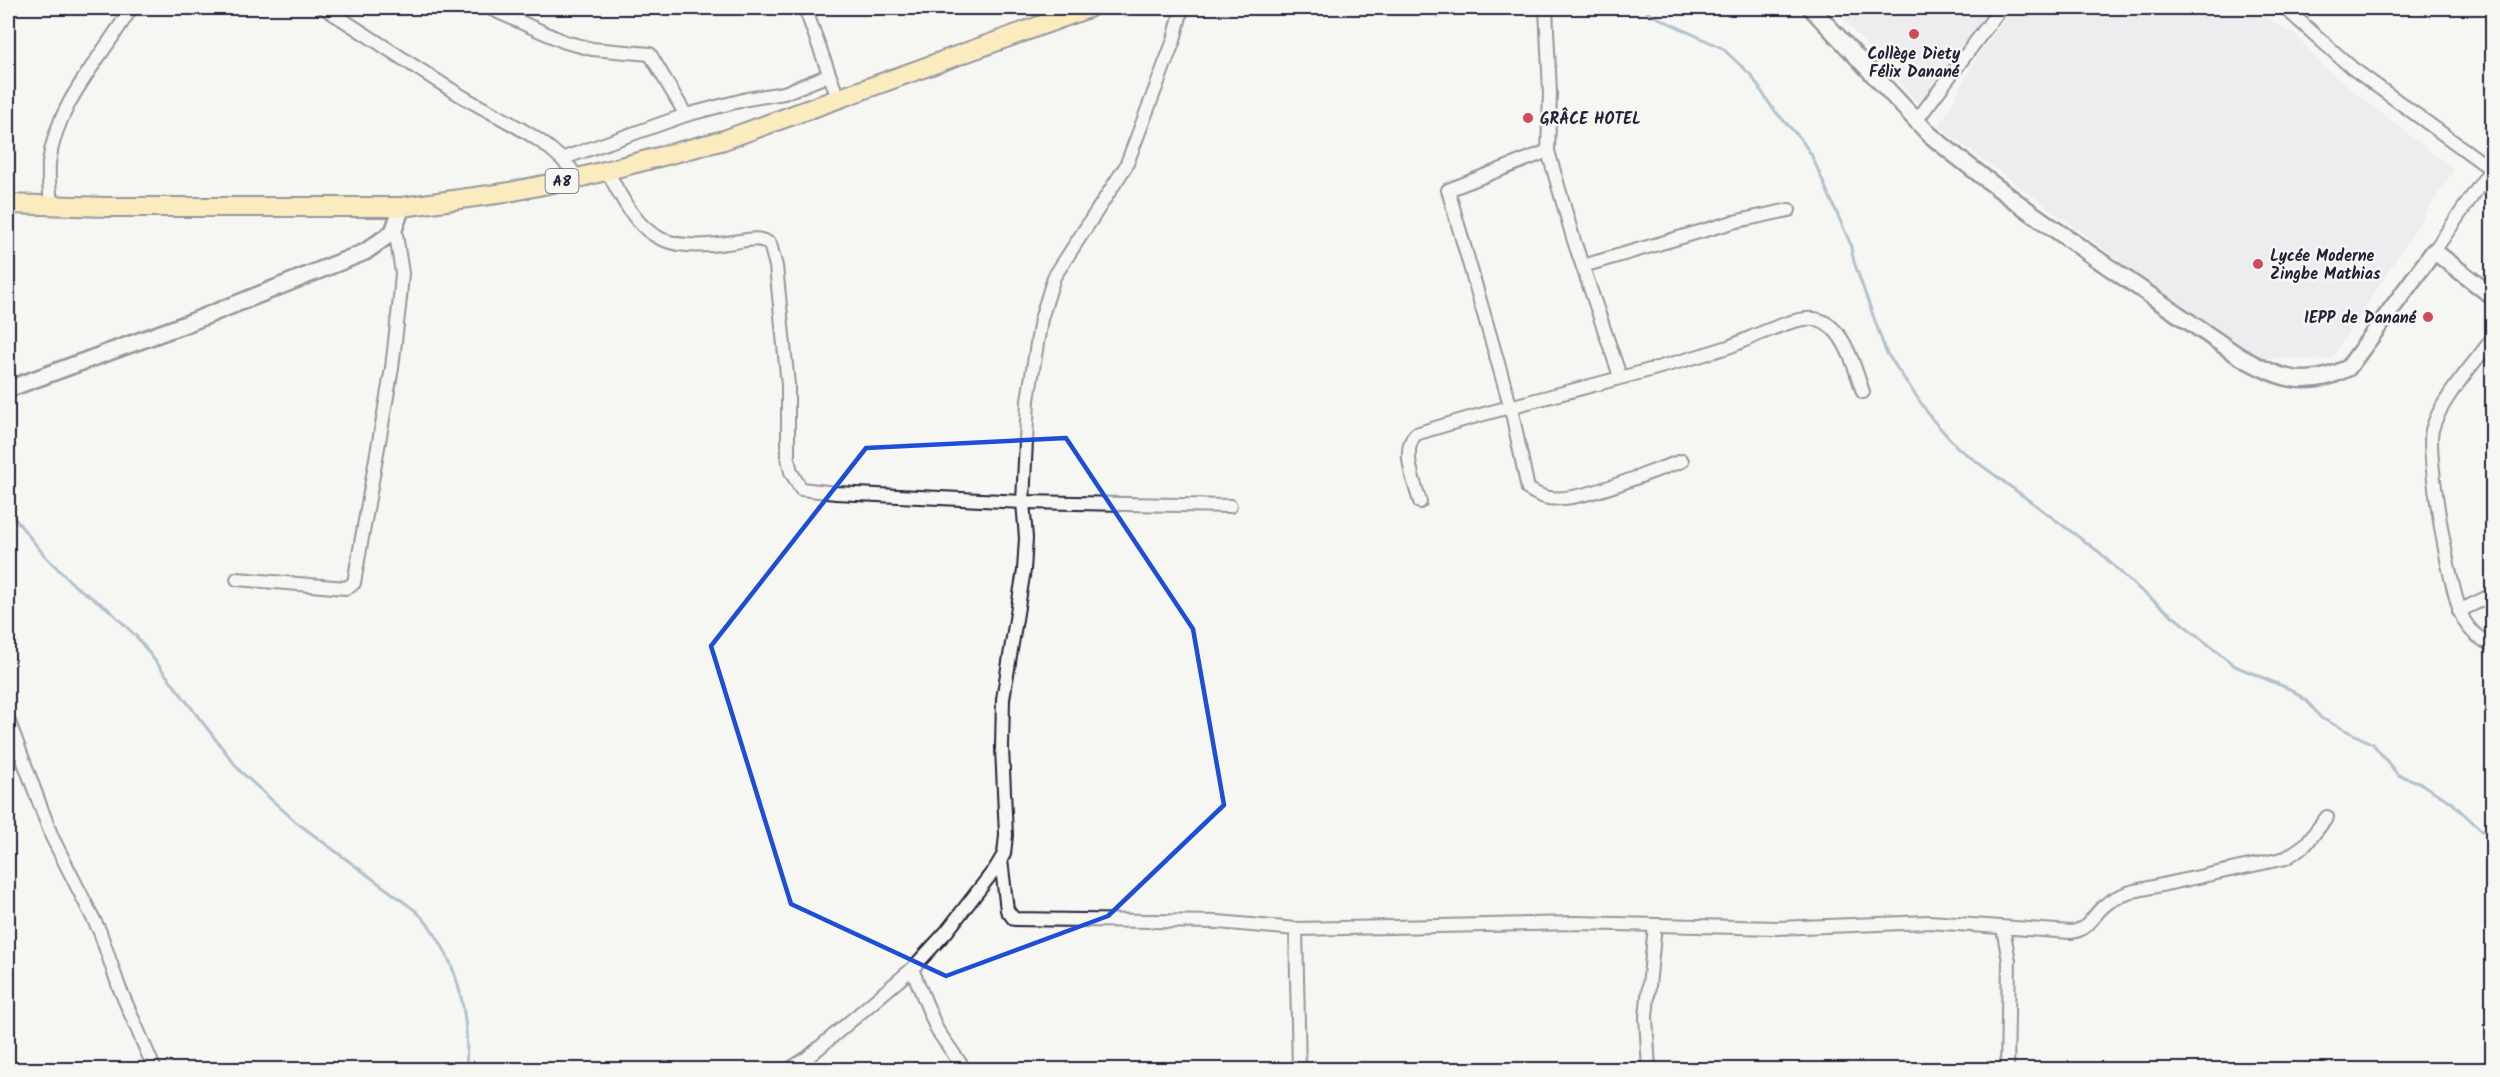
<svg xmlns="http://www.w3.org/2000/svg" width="2500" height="1077" font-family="Kalam,sans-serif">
	<rect width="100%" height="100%" fill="#f6f6f2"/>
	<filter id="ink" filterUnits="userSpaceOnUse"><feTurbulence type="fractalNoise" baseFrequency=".0167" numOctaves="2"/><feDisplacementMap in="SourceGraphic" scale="12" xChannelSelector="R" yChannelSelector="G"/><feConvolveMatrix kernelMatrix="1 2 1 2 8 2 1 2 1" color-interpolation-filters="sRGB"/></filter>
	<g filter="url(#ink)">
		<!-- built -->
		<g fill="#e6e0eb">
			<path d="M1833,8H1991L1939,82L1918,103Z"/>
			<path d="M2014,8H2250L2297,36L2321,65L2454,170L2331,360L2250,357L1939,127L1978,55Z"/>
		</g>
		<!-- water -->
		<path fill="#86c5e6" stroke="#5e84a2" stroke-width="1.5" d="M1435,8H1474L1475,11L1437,17Z"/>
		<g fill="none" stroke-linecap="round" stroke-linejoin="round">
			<!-- stream -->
			<g stroke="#5e84a2" stroke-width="3">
				<path d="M1643,8L1650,14L1722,48L1751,75L1773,109L1800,138L1811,154L1850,243L1854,262L1886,352L1932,419L1958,448L2099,552L2133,584L2235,666L2292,690L2308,702L2321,718L2373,744L2398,775L2418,782L2451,802L2492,840"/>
				<path d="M8,510L45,556L75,586L107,608L136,636L240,771L296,822L416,911C457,952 470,1013 466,1070"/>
			</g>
			<defs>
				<g id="minor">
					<path d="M324,8C368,35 411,65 455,92C498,119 549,136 578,178"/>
					<path d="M489,8L565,42L592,49L650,54L686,115"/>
					<path d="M805,8L838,98"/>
					<path d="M1546,8L1550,93L1548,151L1448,190L1511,408L1528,489C1535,493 1541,497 1549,498C1581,503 1650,471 1682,461"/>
					<path d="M2285,8L2352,68L2491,169L2434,251"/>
					<path d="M1917,120L2001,8"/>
					<path d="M1548,151L1574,241L1620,376"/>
					<path d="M564,158L686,115L747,99L784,93L829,75"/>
					<path d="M607,170C640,236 658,254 734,242C747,240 759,236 770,244L776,266L788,385V458L791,472L801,489L836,493L1023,502L1230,506"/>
					<path d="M51,205C50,192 48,177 49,163C56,103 102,58 131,8"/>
					<path d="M1583,266L1733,222L1789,210"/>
					<path d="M2492,339C2474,364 2440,400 2432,430C2426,454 2451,601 2465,622C2471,632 2482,641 2492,645"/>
					<path d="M1420,502C1415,483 1400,450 1416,434C1519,401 1626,380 1728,347C1750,339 1798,313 1819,320C1845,328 1855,369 1863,392"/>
					<path d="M237,579L346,588L354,583L392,368L400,298L402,273L395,228"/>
					<path d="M2459,611L2492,595"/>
					<path d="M8,719L52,837L100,932L119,987L155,1070"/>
					<path d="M1001,860L1007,910L1014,919L1218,922L1296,929L1577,923L1777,928L1929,922L2071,932C2089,930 2092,916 2104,906C2112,898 2123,895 2134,891L2286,858L2306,844L2327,817"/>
					<path d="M2003,928L2009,961L2007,1070"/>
					<path d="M1296,929L1299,1070"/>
					<path d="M912,969L937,1030L965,1070"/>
					<path d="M788,1070L807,1058L912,969L947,931L995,869L1004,854L1006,835L1002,748L1003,699L1024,570L1026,538L1023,502L1028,400L1041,319L1054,277L1126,166L1174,40L1182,8"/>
					<path d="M1649,1070L1646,1017L1655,925"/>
				</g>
				<g id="tertiary">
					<path d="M1811,8L1929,134C2027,215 2135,284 2239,356C2279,378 2305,390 2348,368L2434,251L2492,296"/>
					<path d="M8,389L191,322L365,252L393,232L402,207"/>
				</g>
				<path id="primary" d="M8,204L108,207H402L504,193L578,178L724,140L1089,8"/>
			</defs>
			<!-- minor casing -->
			<use href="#minor" stroke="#22223b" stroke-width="16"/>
			<!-- tertiary casing -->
			<use href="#tertiary" stroke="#22223b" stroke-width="20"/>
			<!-- primary casing -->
			<use href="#primary" stroke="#22223b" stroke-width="22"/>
			<!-- minor -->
			<use href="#minor" stroke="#f6f6f2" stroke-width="12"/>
			<!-- tertiary -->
			<use href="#tertiary" stroke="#f6f6f2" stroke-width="15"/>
			<!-- primary -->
			<use href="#primary" stroke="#fedf80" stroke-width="18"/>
		</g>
	</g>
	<!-- marked area -->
	<path d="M0 0H2500V1077H0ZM1066,438L1193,629L1224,805L1108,916L946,976L791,904L711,646L866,448Z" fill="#f6f6f2" fill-opacity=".55" fill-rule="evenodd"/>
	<path fill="none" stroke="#1d4ed8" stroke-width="4.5" stroke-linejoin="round" d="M1066,438L1193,629L1224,805L1108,916L946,976L791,904L711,646L866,448Z"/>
	<!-- markers -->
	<g fill="#d1495b" stroke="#f6f6f2" stroke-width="2">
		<circle cx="1914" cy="34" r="6"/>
		<circle cx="1528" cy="118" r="6"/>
		<circle cx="2258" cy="264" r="6"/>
		<circle cx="2428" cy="317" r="6"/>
	</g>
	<g text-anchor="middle" stroke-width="5" stroke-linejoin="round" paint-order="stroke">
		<!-- shield labels -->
		<rect fill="#f6f6f2" stroke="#626272" stroke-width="1.5" x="545.5" y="169" width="33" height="24" rx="4.5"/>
		<g font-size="15" font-weight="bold" fill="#22223b">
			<text x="562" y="186">A8</text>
		</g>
		<!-- poi labels -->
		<g font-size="16" font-weight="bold" fill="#22223b" stroke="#f6f6f2" text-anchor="start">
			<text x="1914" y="59" text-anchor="middle">Collège Diety<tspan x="1914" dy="18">Félix Danané</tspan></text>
			<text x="1540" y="124">GRÂCE HOTEL</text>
			<text x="2270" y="261">Lycée Moderne<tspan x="2270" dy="18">Zingbe Mathias</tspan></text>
			<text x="2416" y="323" text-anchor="end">IEPP de Danané</text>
		</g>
	</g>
	<!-- margin -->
	<rect width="2500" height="1077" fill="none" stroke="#f6f6f2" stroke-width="30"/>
	<rect x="15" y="15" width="2470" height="1047" fill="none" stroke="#22223b" stroke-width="2" filter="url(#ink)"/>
</svg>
